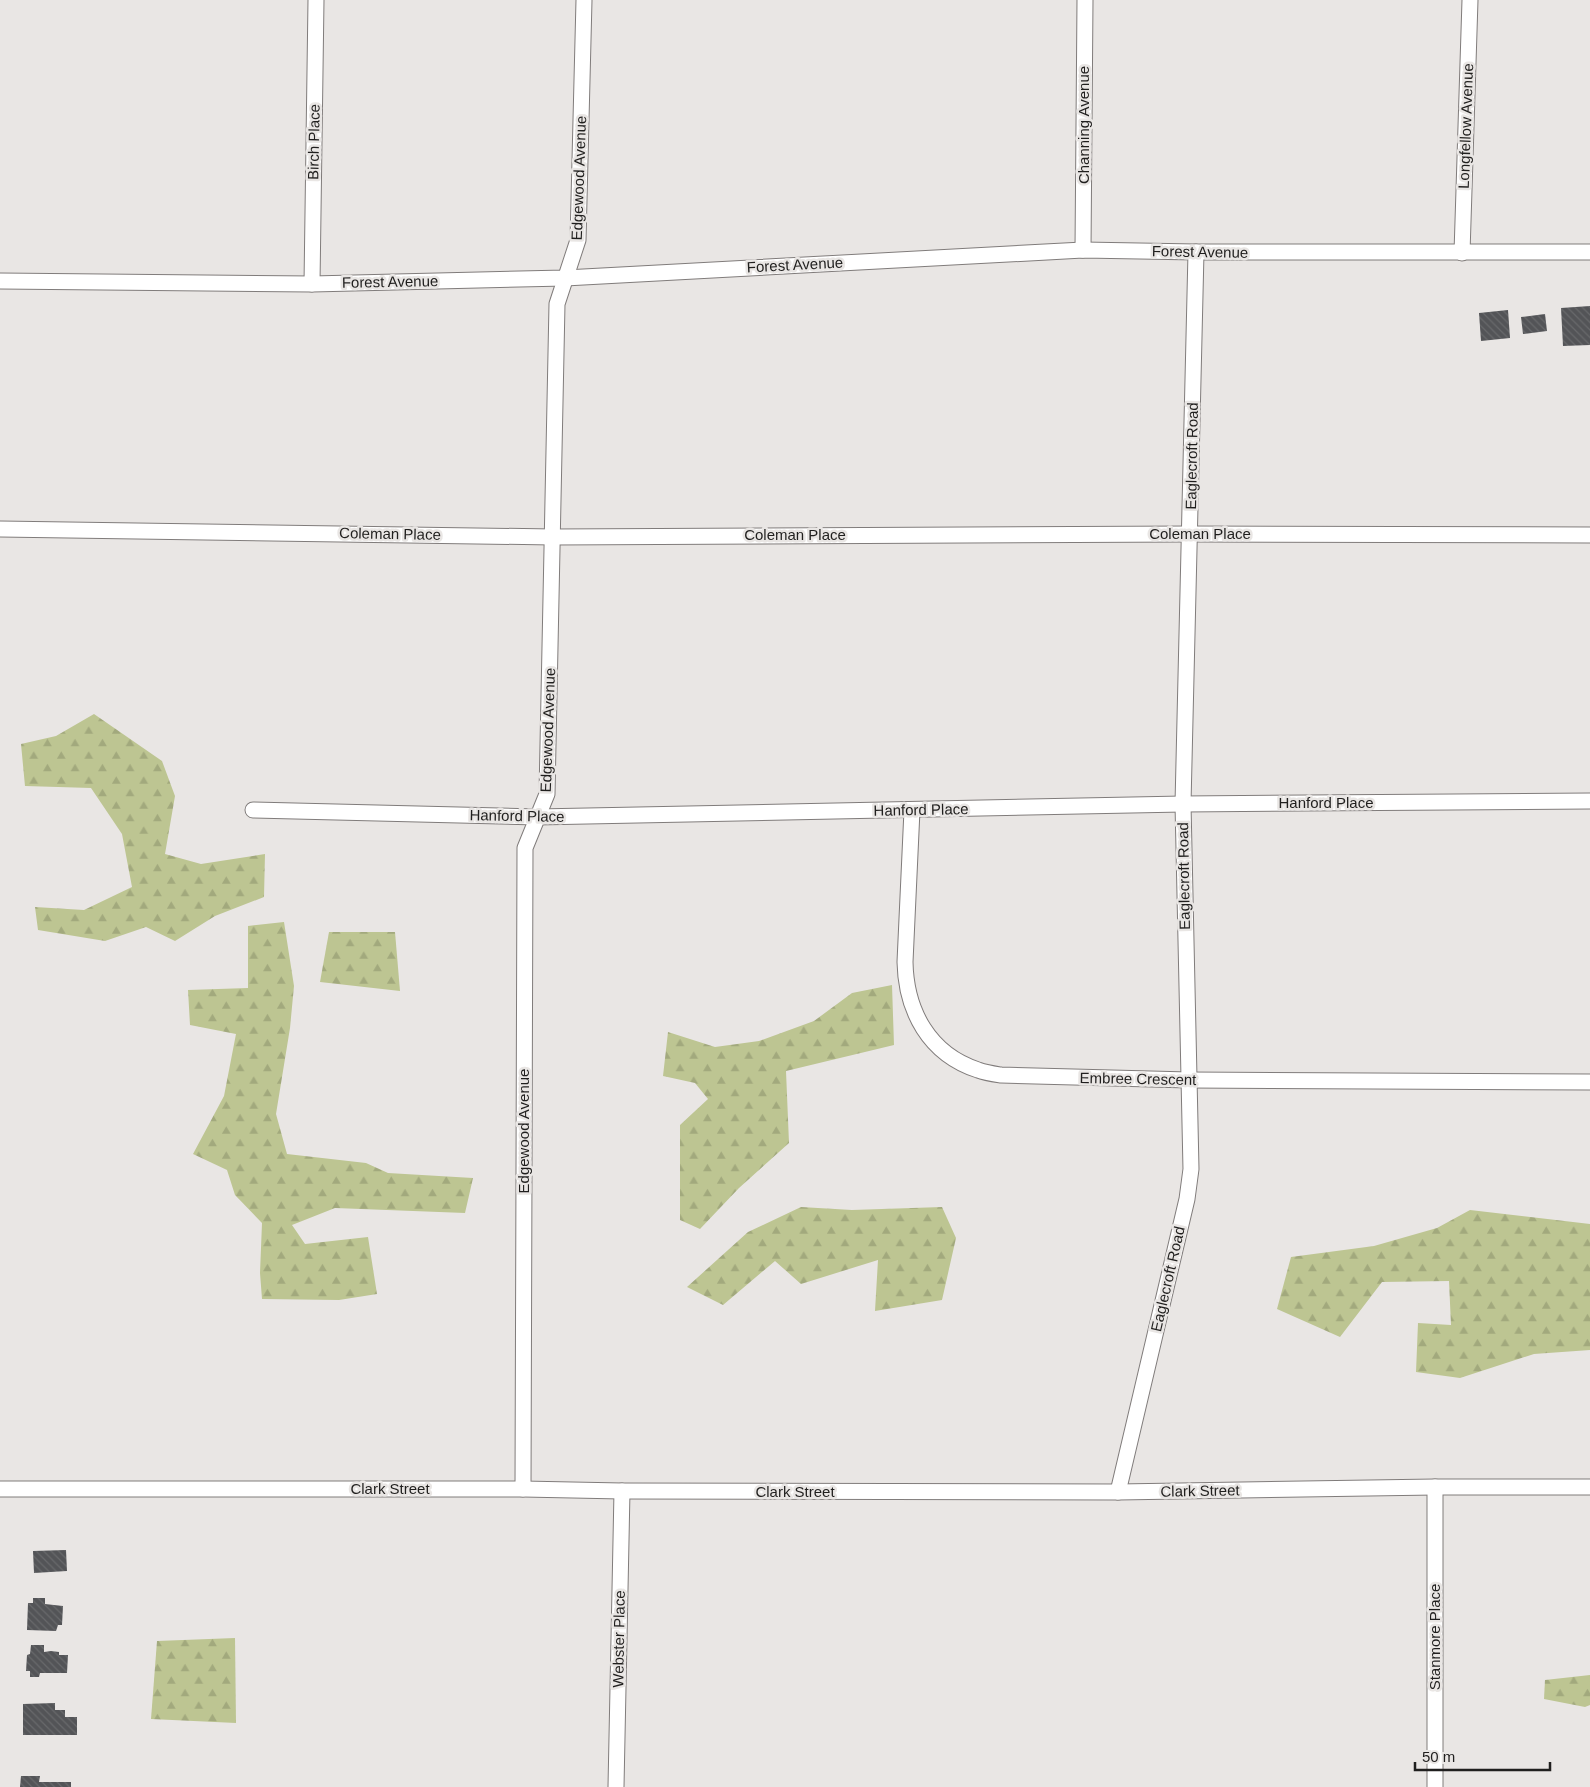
<svg xmlns="http://www.w3.org/2000/svg" width="1590" height="1787" font-family="Arial,sans-serif">
	<defs>
		<pattern id="forest-firs" width="22" height="20" patternUnits="userSpaceOnUse" patternTransform="scale(1.25)"><rect width="22" height="20" fill="#bdc592"/><path d="M5 1l3.5 6h-7zM16 11l3.5 6h-7z" fill="#a2a97d"/></pattern>
		<pattern id="building-back-hatch" width="6" height="6" patternUnits="userSpaceOnUse" patternTransform="scale(1.25)"><rect width="6" height="6" fill="#535457"/><path d="M-1 5l2 2M0 0l6 6M5-1l2 2" fill="none" stroke="#68696b"/></pattern>
	</defs>
	<rect width="100%" height="100%" fill="#e9e6e4"/>
	<!-- forest -->
	<g fill="url(#forest-firs)">
		<path d="M94,714L162,761L175,796L165,854L201,864L265,854L264,897L215,916L175,941L146,927L105,941L38,930L35,907L84,910L132,887L122,834L91,788L25,786L21,744L56,736Z"/>
		<path d="M284,922L294,986L290,1028L276,1114L287,1154L366,1163L388,1173L473,1178L465,1213L335,1208L292,1225L305,1244L368,1237L377,1294L339,1300L262,1299L260,1273L262,1223L235,1195L227,1170L193,1154L224,1096L236,1034L190,1025L188,990L248,988V926Z"/>
		<path d="M329,932H395L400,991L320,982Z"/>
		<path d="M892,985L894,1045L786,1071L789,1143L739,1188L700,1229L680,1220V1125L708,1099L695,1083L663,1076L668,1032L715,1047L759,1041L814,1021L852,993Z"/>
		<path d="M801,1207L852,1210L942,1207L956,1238L942,1300L875,1311L878,1260L801,1284L775,1261L723,1305L687,1287L748,1232Z"/>
		<path d="M1470,1210L1590,1224V1350L1534,1354L1460,1378L1416,1372L1418,1323L1451,1325L1449,1281L1382,1282L1340,1337L1277,1309L1291,1257L1374,1246L1437,1228Z"/>
		<path d="M235,1638L236,1723L151,1719L157,1641Z"/>
		<path d="M1590,1675V1705L1585,1707L1544,1699L1545,1680Z"/>
	</g>
	<!-- building -->
	<g fill="url(#building-back-hatch)">
		<path d="M1590,306V345L1563,346L1561,308Z"/>
		<path d="M1508,310L1510,338L1481,341L1479,313Z"/>
		<path d="M1545,314L1547,331L1523,334L1521,317Z"/>
		<path d="M66,1550L67,1571L34,1573L33,1551Z"/>
		<path d="M33,1598H45V1604L63,1606L62,1625H58L56,1631L27,1630L28,1603H33Z"/>
		<path d="M31,1645H44V1652L51,1651L59,1652V1655H68L67,1673H40L39,1677H30V1671H26L27,1655L30,1654Z"/>
		<path d="M55,1703V1710H65V1717H77V1735H23V1704Z"/>
		<path d="M21,1776H40L39,1782H71V1787H20Z"/>
	</g>
	<g fill="none" stroke-linecap="round" stroke-linejoin="round">
		<defs>
			<g id="minor">
				<path d="M1083,250L1085,0"/>
				<path d="M1462,253L1470,0"/>
				<path d="M0,281L312,284L565,278L1083,250L1196,252H1590"/>
				<path d="M312,284L316,0"/>
				<path d="M0,529L553,537L1190,534L1590,535"/>
				<path d="M253,810L537,817L1183,804L1590,801"/>
				<path d="M912,810L905,962C906,1011 929,1054 978,1070C986,1073 994,1074 1001,1075L1189,1080L1590,1082"/>
				<path d="M0,1489H523L622,1491L1118,1492L1435,1487H1590"/>
				<path d="M523,1489L525,848L547,794L557,304L578,240L584,0"/>
				<path d="M1118,1492L1187,1199L1191,1169L1183,804L1196,252"/>
				<path d="M616,1787L622,1491"/>
				<path d="M1435,1787V1487"/>
			</g>
		</defs>
		<!-- minor casing -->
		<use href="#minor" stroke="#807c7b" stroke-width="17"/>
		<!-- minor -->
		<use href="#minor" stroke="#fff" stroke-width="15"/>
	</g>
	<g text-anchor="middle" stroke-width="5" stroke-linejoin="round" paint-order="stroke">
		<!-- street labels -->
		<g font-size="15" fill="#201f1e" stroke="#e9e6e4">
			<text transform="translate(1084 125) rotate(-90)" y="5">Channing Avenue</text>
			<text transform="translate(1466 126) rotate(-88)" y="5">Longfellow Avenue</text>
			<text transform="translate(314 142) rotate(-89)" y="5">Birch Place</text>
			<text transform="translate(579 178) rotate(-88)" y="5">Edgewood Avenue</text>
			<text transform="translate(1200 252) rotate(1)" y="5">Forest Avenue</text>
			<text transform="translate(795 265) rotate(-3)" y="5">Forest Avenue</text>
			<text transform="translate(390 282) rotate(-1)" y="5">Forest Avenue</text>
			<text transform="translate(1192 456) rotate(-89)" y="5">Eaglecroft Road</text>
			<text transform="translate(390 534) rotate(1)" y="5">Coleman Place</text>
			<text x="1200" y="539">Coleman Place</text>
			<text x="795" y="540">Coleman Place</text>
			<text transform="translate(548 730) rotate(-88)" y="5">Edgewood Avenue</text>
			<text x="1326" y="808">Hanford Place</text>
			<text transform="translate(921 810) rotate(-1)" y="5">Hanford Place</text>
			<text transform="translate(517 816) rotate(1)" y="5">Hanford Place</text>
			<text transform="translate(1184 876) rotate(-91)" y="5">Eaglecroft Road</text>
			<text transform="translate(1138 1079) rotate(1)" y="5">Embree Crescent</text>
			<text transform="translate(524 1131) rotate(-90)" y="5">Edgewood Avenue</text>
			<text transform="translate(1168 1279) rotate(-77)" y="5">Eaglecroft Road</text>
			<text x="390" y="1494">Clark Street</text>
			<text transform="translate(1200 1491) rotate(-1)" y="5">Clark Street</text>
			<text x="795" y="1497">Clark Street</text>
			<text transform="translate(1435 1637) rotate(-90)" y="5">Stanmore Place</text>
			<text transform="translate(619 1639) rotate(-89)" y="5">Webster Place</text>
		</g>
	</g>
	<!-- scale -->
	<path d="M1415 1762v8h135v-8" fill="none" stroke="#201f1e" stroke-width="2.5"/>
	<text x="1422" y="1762" font-size="15" fill="#201f1e" stroke="#e9e6e4" stroke-width="4" paint-order="stroke">50 m</text>
</svg>
